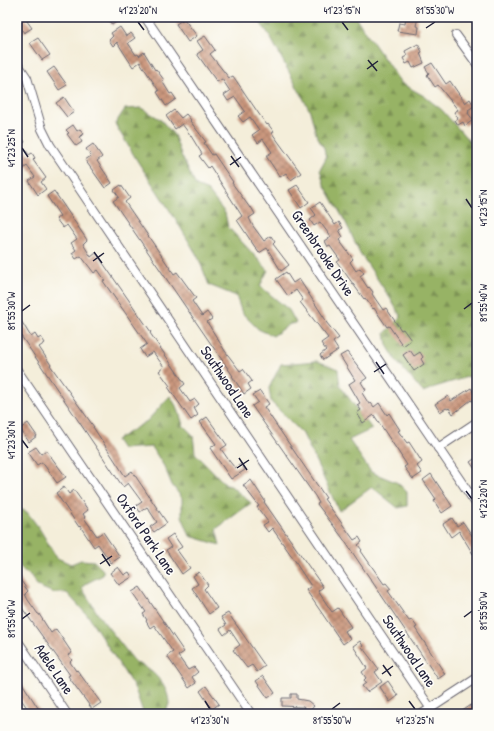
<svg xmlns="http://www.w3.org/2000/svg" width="494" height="731" font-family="'Patrick Hand',sans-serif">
	<defs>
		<pattern id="forest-firs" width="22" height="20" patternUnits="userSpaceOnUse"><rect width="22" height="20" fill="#97b365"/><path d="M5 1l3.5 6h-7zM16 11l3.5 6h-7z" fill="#7b9154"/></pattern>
		<pattern id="building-cross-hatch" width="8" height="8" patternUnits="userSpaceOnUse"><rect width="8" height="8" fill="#cb977e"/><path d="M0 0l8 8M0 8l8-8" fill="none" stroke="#a47b68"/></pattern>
	</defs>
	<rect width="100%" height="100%" fill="#fdfcf7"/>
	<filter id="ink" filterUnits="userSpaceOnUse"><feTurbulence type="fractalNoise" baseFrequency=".025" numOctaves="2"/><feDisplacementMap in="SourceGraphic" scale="8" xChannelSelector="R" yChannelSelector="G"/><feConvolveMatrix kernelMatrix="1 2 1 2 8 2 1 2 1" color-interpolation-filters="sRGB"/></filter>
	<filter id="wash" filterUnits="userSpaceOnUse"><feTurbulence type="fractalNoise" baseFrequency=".012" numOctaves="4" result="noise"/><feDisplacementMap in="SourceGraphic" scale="16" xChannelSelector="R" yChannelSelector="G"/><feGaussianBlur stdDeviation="0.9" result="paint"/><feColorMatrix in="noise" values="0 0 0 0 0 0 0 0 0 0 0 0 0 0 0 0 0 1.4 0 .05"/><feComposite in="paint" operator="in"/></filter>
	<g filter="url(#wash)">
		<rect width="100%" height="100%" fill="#f4eeda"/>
		<!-- forest -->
		<g fill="url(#forest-firs)" stroke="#5c6a50">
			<path d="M256,17H356V18L401,83L424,96L442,110L477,150V328L467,335L477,349V374L435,387L423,392L397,362L387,345L385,333L401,317L390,298L360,253L346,223L324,184L320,169L326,158L324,148L316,134L310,111L268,33Z"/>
			<path d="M141,108L160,119L174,135L182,157L196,186L208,191L225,213L228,227L268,270L260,286L289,310L296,323L290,324L273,336L258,329L242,313L236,296L209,285L198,257L176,220L138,162L115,124L125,109Z"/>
			<path d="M317,361L338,369L340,386L372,429L349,440L371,472L398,483L407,492V506L398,508L372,487L339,511L303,434L271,402L269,388L281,364Z"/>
			<path d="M170,396L178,409L183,425L193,435L195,453L226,485L231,486L251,503L216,529L220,545L190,536L182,516V498L172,485L165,468L152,447L122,449L116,440L147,421Z"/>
			<path d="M20,509L27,512L39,528L57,558L71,564L81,560L94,561L103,570V575L85,584L82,588L99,616L136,663C152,668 169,686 169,704C168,707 166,710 165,713L149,714L143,712L135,689L89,617L67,593H54L37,586L31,576L21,569L17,557V514Z"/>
		</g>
		<g id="blocks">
			<!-- building -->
			<g fill="url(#building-cross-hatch)">
				<path d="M17,17H24L32,28L24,33L17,22Z"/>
				<path d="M107,17H123L112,25Z"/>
				<path d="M406,17H418L416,26L419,27L418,34L397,31L399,23L405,24Z"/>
				<path d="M184,19L197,36L188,42L176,24Z"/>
				<path d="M120,27L126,36L131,33L135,38L128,43L136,55L138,54L139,56L144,52L155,70L156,69L164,80L162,81L170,94L172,93L176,99L166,106L157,92L159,91L140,62L133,67L117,42L113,46L109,40L113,36L111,33Z"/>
				<path d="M205,36L215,50L210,54L229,78L233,76L261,117L267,125L268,124L274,132L272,133L301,173L291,180L286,173L280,177L266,156L272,152L263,139L258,143L252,135L259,130L250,117L243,122L238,116L245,111L235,97L228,101L224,95L230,91L222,79L217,82L197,54L203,50L197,41Z"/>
				<path d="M38,38L50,55L42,60L30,43Z"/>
				<path d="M418,44L422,52L420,53L424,63L413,68L410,62L406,64L403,58L407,56L405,51Z"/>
				<path d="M432,63L446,84L450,81L465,103L470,99L474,106L468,110L469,112L468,113L473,120L465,126L463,122L458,125L455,120L458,118L454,112L458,110L438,85L435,87L427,75L429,73L425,67Z"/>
				<path d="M54,67L67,85L59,90L47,72Z"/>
				<path d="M64,97L74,112L67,117L56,103Z"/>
				<path d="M174,110L181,118L186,114L191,120L190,121L206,142L204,143L212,155L214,154L233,182L232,183L250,208L251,207L255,214L249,218L253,226L264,241L271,236L275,242L273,244L289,265L281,271L267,248L259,253L237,220L242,216L210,166L208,168L199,156L202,154L191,136L182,124L175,129L166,116Z"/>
				<path d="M73,125L77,131L80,129L84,134L79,137L82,142L76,146L67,134L69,133L66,130Z"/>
				<path d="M17,130L25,142L17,148Z"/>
				<path d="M93,144L102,157L97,161L112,183L105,188L85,160L91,156L86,149Z"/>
				<path d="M25,149L29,155L32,153L35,158L33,160L46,178L41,182L46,189L38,195L29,181L35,177L27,166L23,169L17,161V155Z"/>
				<path d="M121,185L130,198L125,202L174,274L177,272L196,298L192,301L202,316L207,312L212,319L207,322L225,351L240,371L243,369L252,381L248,384L251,389L244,394L232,376H233L113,201L119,197L114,190Z"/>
				<path d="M297,185L309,202L301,208L289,190Z"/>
				<path d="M54,191L87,240L83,244L91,257L96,253L151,332L150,333L185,384L180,388L190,402L195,399L199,404L194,408L198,415L191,420L168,387L170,386L159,371L164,367L153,352L145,357L140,349L147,344L103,281L105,280L98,270L94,273L81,256L76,259L72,253L76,250L71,243L77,239L67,225L63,228L56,219L60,216L47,196Z"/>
				<path d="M320,202L335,225L339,222L343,228L339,230L343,237L339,240L353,259L350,262L356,271L360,268L364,273L360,276L368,288L369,287L373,292L372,294L383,310L386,308L401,330L403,329L411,340L403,346L389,326L387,327L374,308L373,309L365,298L364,299L337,262L340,260L330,246L328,247L325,241L331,237L320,222L314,226L310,220L316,215L311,208Z"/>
				<path d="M286,272L293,283L299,279L327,322H326L339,338L333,342L338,350L323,360L320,355L326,350L321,343L328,338L300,302L303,300L296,290L288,296L276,279Z"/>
				<path d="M17,314L31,337L35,334L38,339L41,337L45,343L39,347L51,365H50L94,427H93L125,476L132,471L167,523L154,532L150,527L157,522L147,507L140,512L136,506L142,502L128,483L123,487L17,330Z"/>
				<path d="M410,350L414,356L420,352L423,357L421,359L424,364L414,371L403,355Z"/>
				<path d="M347,352L367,378L361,382L366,390L362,393L369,404L371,403L374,407L379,403L387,415L389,413L400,430L398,431L407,443L409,442L422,462L417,466L422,473L413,479L404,467L407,465L374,415L363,423L357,413L361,410L357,405L360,403L349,384L355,380L340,356Z"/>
				<path d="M471,388L477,398L472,401L471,400L453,414L449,408L448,409L446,408L440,412L435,404L448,396L451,401Z"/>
				<path d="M260,391L269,404L264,407L326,498L324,499L354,540L359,537L362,542L358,545L362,550L361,551L384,584L386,583L391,589L388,591L409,621L412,620L417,627L415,628L445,674L438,679L342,537L317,504L319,503L315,496L252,406L258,402L253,395Z"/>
				<path d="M207,417L227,445L221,449L230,462L235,468L241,464L245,470L231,479L210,448L216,444L200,422Z"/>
				<path d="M28,423L37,436L29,442L20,429Z"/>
				<path d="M36,447L41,454L46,450L66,477L57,483L42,462L37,465L28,452Z"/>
				<path d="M477,457V472L470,462Z"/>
				<path d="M431,474L452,506L442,513L434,501L436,499L423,480Z"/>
				<path d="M251,480L265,501L264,502L323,587L318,591L332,612L338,608L351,627L345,631L350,639L343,644L306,590L311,586L297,565H298L272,528L268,532L263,525L268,522L257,507L259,506L243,485Z"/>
				<path d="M64,487L69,494L74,490L88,510L83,514L85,517L84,518L97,536L103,532L120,557L111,563L98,544L94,547L80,526L79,527L56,493Z"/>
				<path d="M452,518L457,526L463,522L477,543V551L473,554L459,531L451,537L443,524Z"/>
				<path d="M173,534L182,547L177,550L190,568L182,574L166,550L171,547L166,539Z"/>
				<path d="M118,567L124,575L129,572L132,577L119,585L110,573Z"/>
				<path d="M199,572L208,585L204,589L217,608L209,614L192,588L198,584L193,576Z"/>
				<path d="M17,575L28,591L25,594L28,600L38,614H39L51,633L56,629L72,653L68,655L72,660L70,662L76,671L77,670L101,703L92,709L68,676L70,675L17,601Z"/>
				<path d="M140,587L184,652L178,656L188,670L194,667L198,672L192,677L196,683L189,688L167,656L173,652L154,625L150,628L146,621L147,620L143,614L146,612L132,592Z"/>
				<path d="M228,613L265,666L257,672L252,665L247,668L233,650L240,645L230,630L224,635L220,629L226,625L221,617Z"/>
				<path d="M360,641L363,646L362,647L379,669L375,672L382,682L367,692L362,686L366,683L364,680L366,678L362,672L367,668L353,646Z"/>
				<path d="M263,676L275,693L268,698L256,681Z"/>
				<path d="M17,677L22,683L42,714H31L17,693Z"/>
				<path d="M388,681L398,696L390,702L380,687Z"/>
				<path d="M206,686L219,704L212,709L200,691Z"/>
				<path d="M291,694H297V699L308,701L314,706L309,712L303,707L282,706V698H291Z"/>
				<path d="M477,701V711L473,714H458Z"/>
			</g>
		</g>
	</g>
	<g filter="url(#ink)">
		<use href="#blocks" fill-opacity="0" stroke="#6c6973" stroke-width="1"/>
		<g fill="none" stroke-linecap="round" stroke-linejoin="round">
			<defs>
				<g id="street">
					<path d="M145,17L477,505"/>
					<path d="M456,35L477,64"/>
					<path d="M17,63L27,78L42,129L50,145L431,709"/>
					<path d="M17,370L251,714"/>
					<path d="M438,448L477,422"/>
					<path d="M17,640L67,714"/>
					<path d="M422,714L477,678"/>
				</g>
			</defs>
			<!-- street casing -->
			<use href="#street" stroke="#6c6973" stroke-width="10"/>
			<!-- street -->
			<use href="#street" stroke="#fff" stroke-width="8"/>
		</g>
	</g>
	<!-- ticks -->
	<path fill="none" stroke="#22223b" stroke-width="1.5" d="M138,22L144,30M342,22L348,30M426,28L435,22M368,60L377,71M367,69L378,61M22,148L28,157M231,156L239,167M230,165L241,157M466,199L472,208M94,252L102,263M93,261L104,253M464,309L472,303M22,311L30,305M376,362L384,374M374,372L386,364M22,440L28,448M239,458L247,470M237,468L249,460M466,491L472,499M102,554L110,566M100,564L112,556M464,617L472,611M22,619L30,613M383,665L391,676M382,674L393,666M205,701L210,709M409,701L415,709M332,709L340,703"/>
	<g text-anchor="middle" stroke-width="3.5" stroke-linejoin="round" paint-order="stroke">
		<!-- street labels -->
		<g font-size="15" fill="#22223b" stroke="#fdfcf7">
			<text transform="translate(323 253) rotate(56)" y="5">Greenbrooke Drive</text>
			<text transform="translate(227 382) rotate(56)" y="5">Southwood Lane</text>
			<text transform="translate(146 534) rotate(56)" y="5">Oxford Park Lane</text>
			<text transform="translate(409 651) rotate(56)" y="5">Southwood Lane</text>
			<text transform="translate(54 669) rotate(56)" y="5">Adele Lane</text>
		</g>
	</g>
	<!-- margin -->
	<rect width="494" height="731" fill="none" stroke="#fdfcf7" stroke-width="44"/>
	<rect x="22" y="22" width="450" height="687" fill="none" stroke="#22223b" stroke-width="1.5"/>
	<g font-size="10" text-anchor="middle" fill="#22223b">
		<text x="138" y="14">41°23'20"N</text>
		<text x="342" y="14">41°23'15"N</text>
		<text x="435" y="14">81°55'30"W</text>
		<text transform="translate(11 148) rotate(-90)" y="4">41°23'25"N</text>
		<text transform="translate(483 208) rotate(-90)" y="4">41°23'15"N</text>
		<text transform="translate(483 303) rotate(-90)" y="4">81°55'40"W</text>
		<text transform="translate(11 311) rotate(-90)" y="4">81°55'30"W</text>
		<text transform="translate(11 440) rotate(-90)" y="4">41°23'30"N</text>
		<text transform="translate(483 499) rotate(-90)" y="4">41°23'20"N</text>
		<text transform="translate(483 611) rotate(-90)" y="4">81°55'50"W</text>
		<text transform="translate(11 619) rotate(-90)" y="4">81°55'40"W</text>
		<text x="210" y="724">41°23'30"N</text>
		<text x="332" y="724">81°55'50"W</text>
		<text x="415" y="724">41°23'25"N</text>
	</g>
</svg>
